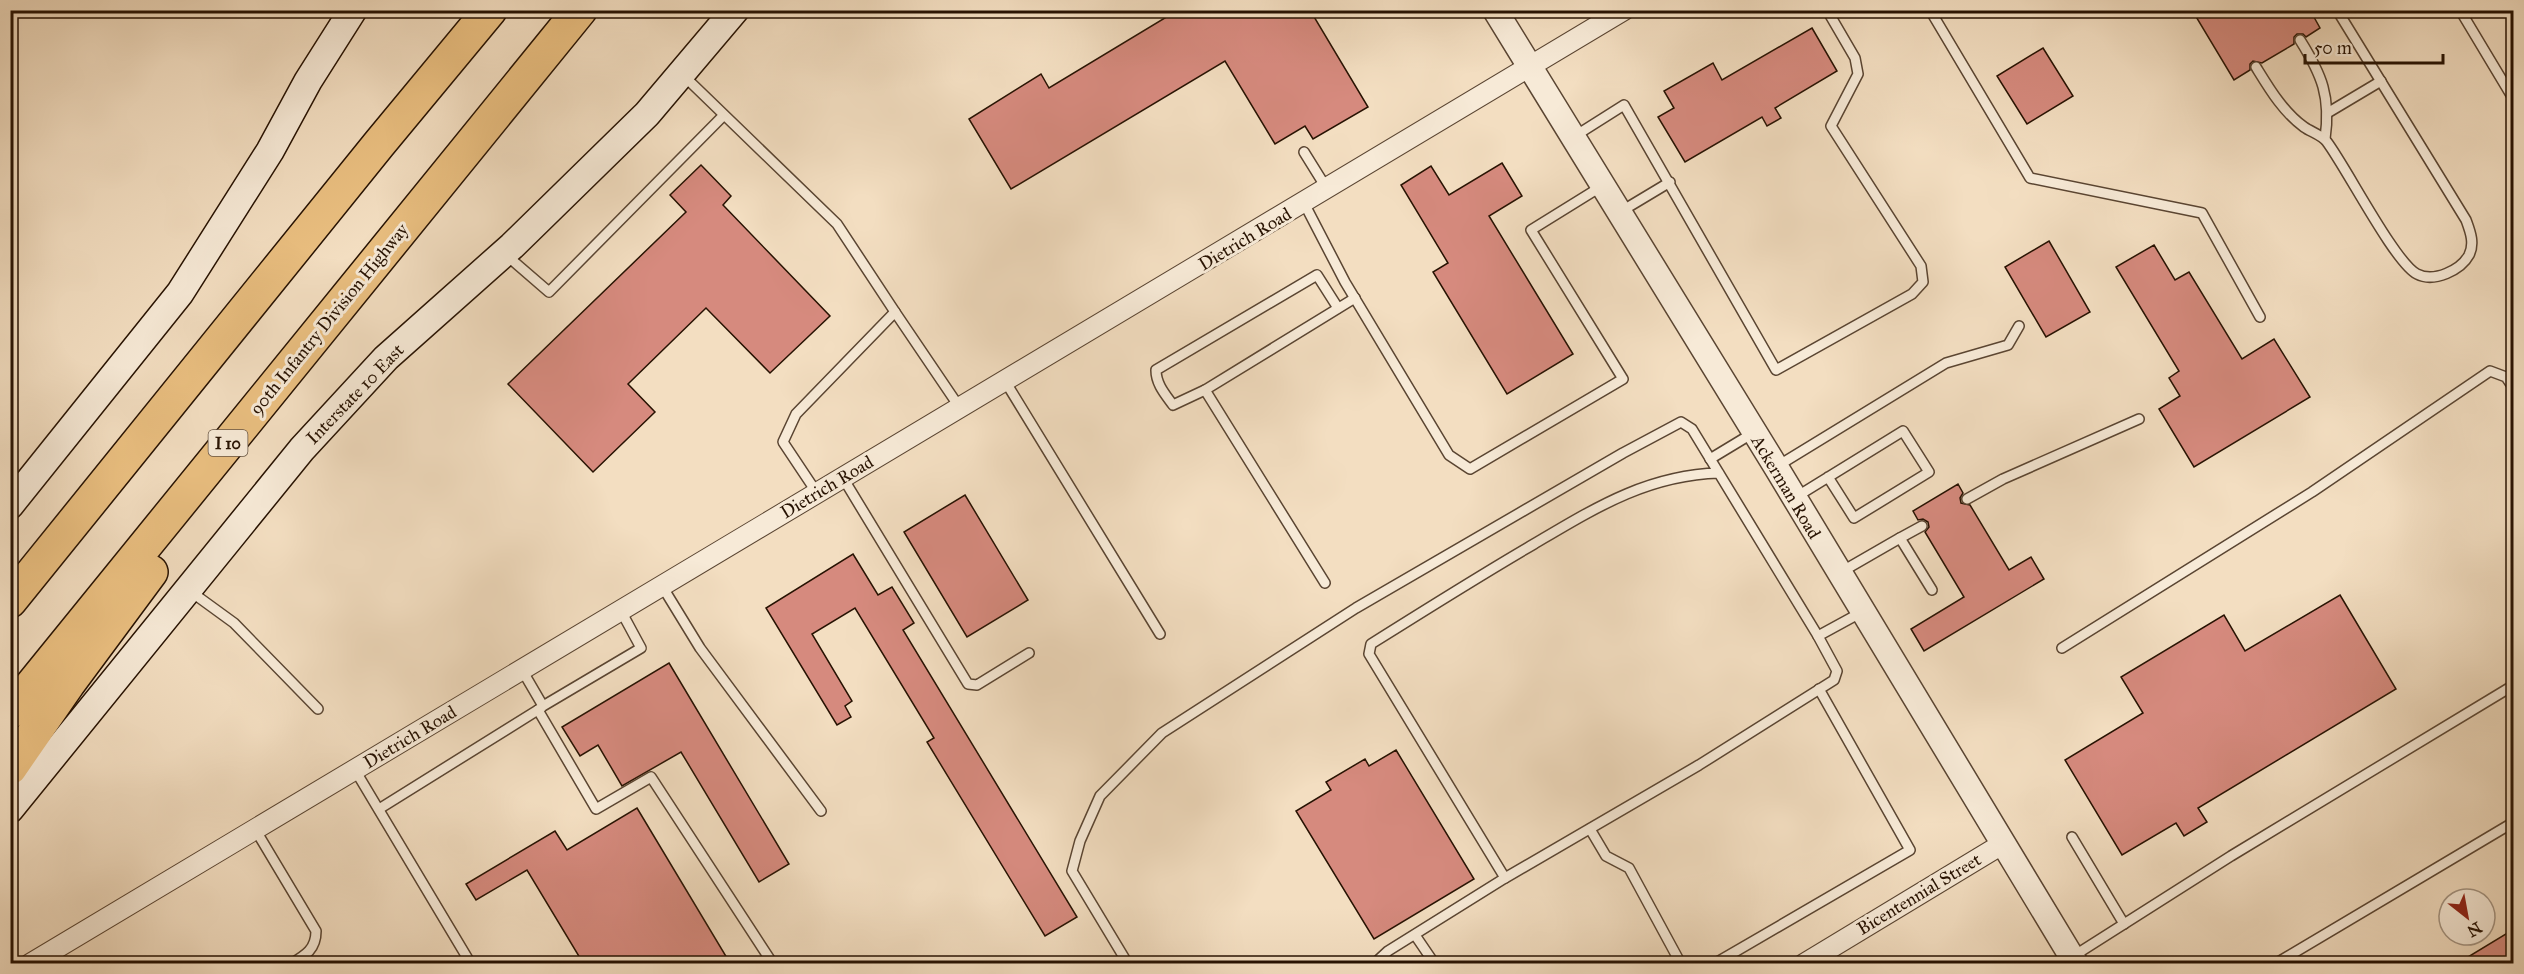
<svg xmlns="http://www.w3.org/2000/svg" width="2524" height="974" font-family="'IM FELL Great Primer',serif">
	<rect width="100%" height="100%" fill="#f3dec1"/>
	<filter id="stains"><feTurbulence type="fractalNoise" baseFrequency=".00333" numOctaves="4"/><feColorMatrix values="0 0 0 0 .2 0 0 0 0 .09 0 0 0 0 .02 0 0 0 .5 -.17"/></filter>
	<radialGradient id="worn" r=".72"><stop offset=".6" stop-color="#630" stop-opacity="0"/><stop offset="1" stop-color="#630" stop-opacity=".3"/></radialGradient>
	<!-- building -->
	<g fill="#d68a7e" stroke="#271202" stroke-width="1.5">
		<path d="M1178,10H1310L1368,107L1313,139L1305,126L1275,144L1225,61L1011,189L969,119L1041,74L1049,88Z"/>
		<path d="M2192,10H2310L2320,28L2306,37L2303,34H2297L2294,37V44L2262,63L2253,61L2250,64V70L2234,80Z"/>
		<path d="M1812,28L1837,71L1775,108L1781,118L1767,126L1762,117L1685,162L1658,117L1674,108L1664,91L1713,63L1722,80Z"/>
		<path d="M2043,48L2073,96L2027,124L1997,76Z"/>
		<path d="M1502,163L1522,196L1489,216L1573,354L1507,394L1433,272L1448,263L1401,185L1431,166L1449,195Z"/>
		<path d="M701,165L731,196L723,205L830,316L770,373L706,308L628,384L655,412L593,472L508,384L686,212L670,195Z"/>
		<path d="M2049,241L2090,312L2046,337L2005,267Z"/>
		<path d="M2154,245L2175,280L2189,272L2242,359L2274,339L2310,397L2194,467L2159,409L2180,396L2169,378L2179,371L2116,267Z"/>
		<path d="M1958,484L1963,493L1960,498L1961,503L1970,505L2009,570L2031,557L2044,579L1924,651L1911,629L1964,597L1925,532L1929,527L1928,522L1923,519L1918,520L1913,511Z"/>
		<path d="M965,495L1028,600L967,637L904,532Z"/>
		<path d="M853,554L878,595L892,587L914,623L903,630L1077,917L1045,936L927,742L934,738L855,608L812,634L852,701L845,706L851,717L837,725L766,608Z"/>
		<path d="M2340,595L2396,689L2198,808L2207,822L2184,836L2176,823L2122,855L2065,760L2143,713L2121,677L2224,615L2245,651Z"/>
		<path d="M669,663L789,864L759,882L681,752L622,786L598,745L580,756L562,727Z"/>
		<path d="M1396,750L1474,879L1374,939L1296,811L1331,790L1326,782L1365,759L1369,766Z"/>
		<path d="M637,808L730,963H583L527,870L476,900L466,884L555,831L567,850Z"/>
		<path d="M2514,929V963H2458Z"/>
	</g>
	<g fill="none" stroke-linecap="round" stroke-linejoin="round">
		<defs>
			<g id="service">
				<path d="M1930,10L2030,178L2202,213L2260,317"/>
				<path d="M2460,10L2514,100"/>
				<path d="M2300,40C2322,75 2331,97 2325,139"/>
				<path d="M2256,67C2269,88 2283,112 2304,127C2311,132 2322,135 2327,142C2346,167 2395,263 2417,274C2434,283 2461,270 2469,255C2475,243 2470,231 2466,220L2337,10"/>
				<path d="M683,75L837,224L895,312"/>
				<path d="M2329,112L2381,81"/>
				<path d="M1575,136L1624,105L1776,370L1912,294L1923,282L1921,266L1831,126L1858,74L1855,58L1827,10"/>
				<path d="M1304,152L1327,189"/>
				<path d="M1304,203L1345,282L1449,455L1470,469L1623,379L1531,230L1602,186"/>
				<path d="M1620,212L1670,182"/>
				<path d="M505,254L549,292L723,116"/>
				<path d="M1005,381L1160,634"/>
				<path d="M1205,390L1173,405C1165,394 1156,384 1156,370L1317,275L1338,308"/>
				<path d="M1710,459L1753,433"/>
				<path d="M1776,467L1946,363L2008,345L2019,326"/>
				<path d="M843,478L968,684L977,685L1029,653"/>
				<path d="M817,493L783,442L796,414L895,312L960,408"/>
				<path d="M1796,497L1903,431L1929,472L1854,518L1828,477"/>
				<path d="M1967,499L2003,479L2139,419"/>
				<path d="M1900,538L1922,526"/>
				<path d="M1841,572L1900,538L1932,590"/>
				<path d="M1325,583L1205,390L1355,298"/>
				<path d="M662,586L700,648L821,811"/>
				<path d="M190,591L234,623L318,709"/>
				<path d="M1818,636L1862,612"/>
				<path d="M2062,648L2312,492L2490,371L2506,377L2514,389"/>
				<path d="M522,670L543,706L641,648L621,611"/>
				<path d="M538,710L596,809L651,777L773,964"/>
				<path d="M355,770L471,964"/>
				<path d="M379,809L541,708"/>
				<path d="M255,829L316,931C316,949 306,955 291,964"/>
				<path d="M1590,829L1606,856L1629,868L1681,964"/>
				<path d="M2072,837L2124,924"/>
				<path d="M1415,935L1432,960"/>
				<path d="M2072,957L2231,856L2514,685"/>
				<path d="M1128,964L1072,871L1080,841L1100,796L1162,733L1356,608L1623,453L1681,422L1692,429L1818,636L1837,671L1834,680L1699,765L1505,878L1369,654L1371,644C1425,610 1479,576 1534,544C1595,508 1647,475 1719,473"/>
				<path d="M1374,964L1388,951L1505,878"/>
				<path d="M1714,964L1910,850L1819,689"/>
				<path d="M2275,964L2514,822"/>
			</g>
			<g id="minor">
				<path d="M30,964L1624,10"/>
				<path d="M1804,964L2004,843"/>
			</g>
			<path id="tertiary" d="M1495,10L1776,467L2076,964"/>
			<g id="secondary">
				<path d="M10,505L180,293L270,151L308,81L353,10"/>
				<path d="M10,809L302,449L386,358L512,246L647,114L735,10"/>
			</g>
			<g id="motorway">
				<path d="M10,601L379,144L490,10"/>
				<path d="M10,712L580,10"/>
				<path d="M10,768L68,684L151,572"/>
			</g>
		</defs>
		<!-- service casing -->
		<use href="#service" stroke="#5a4532" stroke-width="12"/>
		<!-- minor casing -->
		<use href="#minor" stroke="#5a4532" stroke-width="22"/>
		<!-- tertiary casing -->
		<use href="#tertiary" stroke="#5a4532" stroke-width="27"/>
		<!-- secondary casing -->
		<use href="#secondary" stroke="#271202" stroke-width="30"/>
		<!-- motorway casing -->
		<use href="#motorway" stroke="#271202" stroke-width="36"/>
		<!-- service -->
		<use href="#service" stroke="#f7ead7" stroke-width="9"/>
		<!-- minor -->
		<use href="#minor" stroke="#f7ead7" stroke-width="20"/>
		<!-- tertiary -->
		<use href="#tertiary" stroke="#f7ead7" stroke-width="24"/>
		<!-- secondary -->
		<use href="#secondary" stroke="#f7ead7" stroke-width="27"/>
		<!-- motorway -->
		<use href="#motorway" stroke="#eabf80" stroke-width="33"/>
	</g>
	<g text-anchor="middle" stroke-width="6" stroke-linejoin="round" paint-order="stroke">
		<!-- shield labels -->
		<rect fill="#f7ead7" stroke="#655342" stroke-width="1.5" x="208.5" y="430" width="39" height="26" rx="4.5"/>
		<g font-size="16" font-weight="bold" fill="#271202">
			<text x="228" y="449">I 10</text>
		</g>
		<!-- street labels -->
		<g font-size="18" fill="#271202" stroke="#f7ead7">
			<text transform="translate(1245 239) rotate(-31)" y="6">Dietrich Road</text>
			<text transform="translate(329 319) rotate(-51)" y="6">90th Infantry Division Highway</text>
			<text transform="translate(355 394) rotate(-46)" y="6">Interstate 10 East</text>
			<text transform="translate(827 487) rotate(-31)" y="6">Dietrich Road</text>
			<text transform="translate(1786 487) rotate(59)" y="6">Ackerman Road</text>
			<text transform="translate(410 737) rotate(-31)" y="6">Dietrich Road</text>
			<text transform="translate(1919 894) rotate(-31)" y="6">Bicentennial Street</text>
		</g>
	</g>
	<!-- margin -->
	<rect width="2524" height="974" fill="none" stroke="#f3dec1" stroke-width="36"/>
	<rect x="12" y="12" width="2500" height="950" fill="none" stroke="#271202" stroke-width="3"/>
	<rect x="18" y="18" width="2488" height="938" fill="none" stroke="#271202" stroke-width="1.5"/>
	<!-- north arrow -->
	<g transform="translate(2467 917) rotate(149)"><circle r="28" fill="#f7ead7" stroke="#a49482" stroke-width="1.5"/>
	<path d="M0-4.5L10 22L0 15L-10 22Z" fill="#8f2418"/>
	<text y="-9" font-size="16" font-weight="bold" text-anchor="middle" fill="#271202">N</text>
	</g>
	<!-- scale -->
	<path d="M2305 54v9h138v-9" fill="none" stroke="#271202" stroke-width="3"/>
	<text x="2314" y="54" font-size="18" fill="#271202" stroke="#f7ead7" stroke-width="4.5" paint-order="stroke">50 m</text>
	<rect width="100%" height="100%" filter="url(#stains)"/>
	<rect width="100%" height="100%" fill="url(#worn)"/>
</svg>
